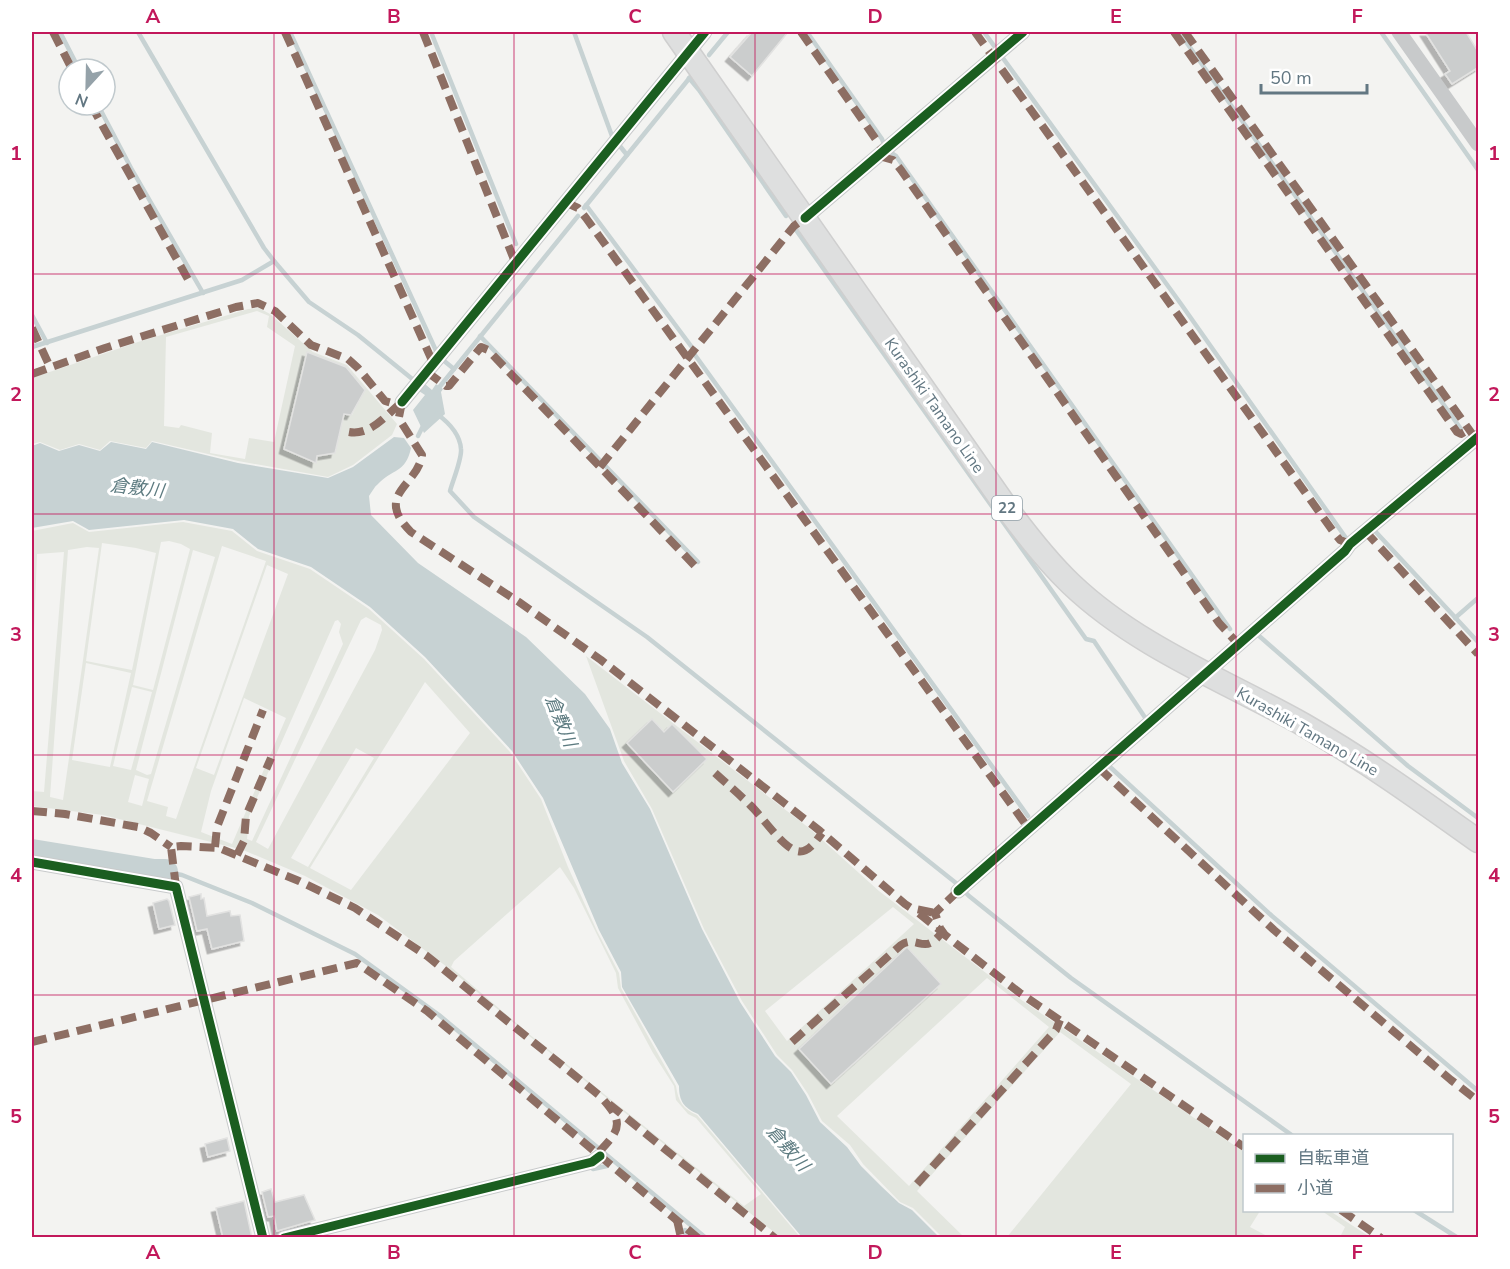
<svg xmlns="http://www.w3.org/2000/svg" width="1510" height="1269" font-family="'Nunito Sans','Noto Sans JP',sans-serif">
	<defs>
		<filter id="shadow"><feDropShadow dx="-4.5" dy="4.5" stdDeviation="0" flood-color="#0004"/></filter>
	</defs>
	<rect width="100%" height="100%" fill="#f3f3f1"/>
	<!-- green -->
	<g fill="#e3e6df" fill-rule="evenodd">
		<path d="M259,308L270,314L313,352L347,365L397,424L392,435L353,465L328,477L238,461L152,441L146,448L110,441L100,450L79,444L60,450L40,442L32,444V378L138,342L248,309ZM257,311L269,316L267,327L295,346L274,442L249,438L245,459L210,453L212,433L181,425L179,428L164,426L166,337ZM307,352L346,367L364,390L352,415L344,414L335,453L306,458L284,449Z"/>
		<path d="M183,522L232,531L257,551L310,569L369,609L424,659L510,752L541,799L568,867L597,931L619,973L621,988L676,1086C678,1101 683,1109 697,1115L800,1237H780L528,1035L451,970L378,915L305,876L243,850L103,815L32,806V791L44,792L64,552L37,554L32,683V605L34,559H32V531L73,523L89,532ZM169,541L181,544L190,549L153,690L133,685L161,542ZM102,543L136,548L156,553L132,670L86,661ZM222,546L266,561L176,819L166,816L168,807L147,801ZM87,547L99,548L63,800L50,797L68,550ZM193,550L215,557L151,774L147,775L136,770ZM267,565L288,574L214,775L196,768ZM366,617L381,625L382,630L375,650L268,849L256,842L361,620ZM338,620L341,624L339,632L343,644L252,841L247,839L249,816L335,621ZM86,663L131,673L110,767L72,760ZM425,682L470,733L351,890L310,868ZM132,687L152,692L131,770L113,766ZM244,698L286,718L232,844L201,832L211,791ZM356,748L374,758L308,867L291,858ZM135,775L149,779L142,806L128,802ZM560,867L574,888L616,973L618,988L653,1053L674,1086L676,1100L688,1114L696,1118L761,1194L744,1206L529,1034L451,967L454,961Z"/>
		<path d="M586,656L809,828L879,891L1020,999L1244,1152V1210L1260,1211L1250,1227L1269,1237H1007L1131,1084L1060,1032L917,1191L964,1237H942L913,1208L900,1202L863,1164L850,1145L822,1121L808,1094L792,1070L777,1055L742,1001L704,929L652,809L624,761ZM652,719L662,730L637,754L627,743ZM672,724L707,759L673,792L638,757ZM893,907L914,924L787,1041L765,1011ZM907,947L941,984L853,1065L819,1029ZM987,978L1049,1027L909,1186L837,1116Z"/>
		<path d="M1322,1211H1330L1370,1237H1340L1345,1227Z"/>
	</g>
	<!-- water -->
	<g fill="#c7d2d3">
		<path d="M425,384L432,390L436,384L443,389L441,392L445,414L424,433L413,410L425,395L419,391Z"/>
		<path d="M394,437L404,438L411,448C406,473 392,469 378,484C374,487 372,492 369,496L371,515L418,563L526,637L585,694L610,729L622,763L650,809L702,929L740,1002L775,1056L791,1072L806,1095L820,1122L847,1147L861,1166L881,1186L899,1203L912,1210L939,1237L803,1238L801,1236L698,1114C684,1108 679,1101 679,1086L622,987L621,972L599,930L543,798L512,751L425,657L370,607L311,567L258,549L233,529L184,520L89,530L73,521L32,528V446L40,443L59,451L79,445L100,451L111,442L146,449L152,442L238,463L328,478L353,467Z"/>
	</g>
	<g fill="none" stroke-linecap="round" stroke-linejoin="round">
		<!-- stream -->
		<g stroke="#c7d2d3" stroke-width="4.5">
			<path d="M60,32L79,69"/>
			<path d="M138,32L264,248L274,261"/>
			<path d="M290,32L438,355"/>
			<path d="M431,32L516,244"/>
			<path d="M574,32L612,136L627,155"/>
			<path d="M807,32L882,139C884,147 889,152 896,156L1230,629"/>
			<path d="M984,32L1181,304L1346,538"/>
			<path d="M1179,32L1461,429"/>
			<path d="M1381,32L1478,170"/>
			<path d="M709,55L728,32"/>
			<path d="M689,78L699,90L786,216"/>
			<path d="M98,105L131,168L203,293"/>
			<path d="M586,205L691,346"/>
			<path d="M584,208L692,75"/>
			<path d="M796,230L1086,639L1094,641L1146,719"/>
			<path d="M32,315L47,343"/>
			<path d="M480,336L698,562"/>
			<path d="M32,347L242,280L274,261L309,302L358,335L416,382"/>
			<path d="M695,355L1028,816"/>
			<path d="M443,360L454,369"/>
			<path d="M437,390L578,216"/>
			<path d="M437,414C448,422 460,434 461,449C462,459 453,480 450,491L474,517L647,637L956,883L969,896L1071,978L1293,1136"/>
			<path d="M418,436L423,426"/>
			<path d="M1374,530L1478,642"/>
			<path d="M1455,618L1478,598"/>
			<path d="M1258,635L1408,766L1478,818"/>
			<path d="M1109,766L1272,916L1478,1091"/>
			<path d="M165,872L182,875L252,903L355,954L439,1015L706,1238"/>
			<path d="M593,1169L607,1166"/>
			<path d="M1414,1210L1458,1238"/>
			<path d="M685,1238V1230"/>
		</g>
		<!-- river -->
		<path stroke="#c7d2d3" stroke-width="26" d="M32,852L154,872H165"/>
	</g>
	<!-- building -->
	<g fill="#cbcdcd" stroke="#e2e2e1" stroke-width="1.5" filter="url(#shadow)">
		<path d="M752,32H788L752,76L730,57Z"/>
		<path d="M1425,32H1466L1479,53V67L1452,84L1445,74L1450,71Z"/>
		<path d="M307,352L346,367L365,390L351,415L344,414L335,453L317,456L316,463L284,449Z"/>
		<path d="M652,719L664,732L672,724L707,759L673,792L627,743Z"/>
		<path d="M201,894V899L204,898L207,916L230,911L231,916L240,915L244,941L212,949L207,929L197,931L189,897Z"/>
		<path d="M167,899L169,901L175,925L159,929L153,903Z"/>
		<path d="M907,947L941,984L831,1084L799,1049Z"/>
		<path d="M227,1138L230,1151L208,1157L205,1144Z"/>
		<path d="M271,1189L275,1202L304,1195L315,1220L277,1231L274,1216L268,1217L262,1192Z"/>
		<path d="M244,1201L252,1238H223L216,1208Z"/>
	</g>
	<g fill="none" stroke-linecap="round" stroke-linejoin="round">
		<defs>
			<path id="primary" d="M674,32L1012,515C1030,539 1049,563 1071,584C1137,647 1226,681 1304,725C1365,760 1422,801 1478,841"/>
		</defs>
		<!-- primary casing -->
		<use href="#primary" stroke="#cfcfcf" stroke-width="25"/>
		<!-- minor -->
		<g stroke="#c8cacb" stroke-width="15">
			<path d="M1399,32L1478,144"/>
			<path d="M805,218L1023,32"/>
			<path d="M402,402L705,32"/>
			<path d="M32,862L176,887L263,1238"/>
			<path d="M958,891L1345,551L1350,544L1478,437"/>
			<path d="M284,1238L592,1162L600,1156"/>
		</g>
		<!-- primary -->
		<use href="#primary" stroke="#dedfdf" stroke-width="22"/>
		<!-- quiet -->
		<g stroke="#8d6e63" stroke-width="8" stroke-dasharray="15 8" stroke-linecap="butt">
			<path d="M53,32L72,69"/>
			<path d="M285,32L434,365"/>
			<path d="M423,32L515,262"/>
			<path d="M801,32L884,151"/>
			<path d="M975,32L1335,534L1340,540L1350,544"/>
			<path d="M1174,32L1457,432L1461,434L1468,430"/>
			<path d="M1185,32L1473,435"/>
			<path d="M91,105L190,283"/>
			<path d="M879,156L893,160L901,170L1219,623L1239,645"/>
			<path d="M565,202L578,208L586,218L1029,829"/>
			<path d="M32,328L50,367"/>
			<path d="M427,372L446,386H449L481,347L488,350L695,566"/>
			<path d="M32,374L105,348L236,307L258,303L275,311L311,345L348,359L358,368L385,401L392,403L402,402"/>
			<path d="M402,402L399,417L401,422L422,455C418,486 373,494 411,532L519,602L601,660L820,831L905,904L911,908L935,913"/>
			<path d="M349,432C371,436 387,414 402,402"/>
			<path d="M600,467L794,226L805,218"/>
			<path d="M1365,531L1478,654"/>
			<path d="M1099,768L1274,930L1451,1080L1478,1101"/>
			<path d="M715,773C727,784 739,794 750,805C762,816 782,847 797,851C808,854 816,841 822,833"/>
			<path d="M32,811L65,814L138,827L151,833L171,847"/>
			<path d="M215,847L217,827L263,710"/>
			<path d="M237,855L244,841L246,816L271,758"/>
			<path d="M176,887L171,847L181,846L219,848L299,881L355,908L427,956L600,1096C625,1123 621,1129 597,1154"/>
			<path d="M958,891L935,913L940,928L945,935L1020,993L1244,1147"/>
			<path d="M32,1042L357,963L427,1011L698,1238"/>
			<path d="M792,1042L901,945C918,934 924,957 942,932L916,911"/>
			<path d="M609,1104L775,1238"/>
			<path d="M917,1184L1056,1030L1060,1020"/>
			<path d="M1341,1210L1381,1238"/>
			<path d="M677,1220L681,1238"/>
		</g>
		<defs>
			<g id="cycleway">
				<path d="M805,218L1023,32"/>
				<path d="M402,402L705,32"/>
				<path d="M32,862L176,887L263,1238"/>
				<path d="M958,891L1345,551L1350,544L1478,437"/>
				<path d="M284,1238L592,1162L600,1156"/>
			</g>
		</defs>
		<!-- cycleway casing -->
		<use href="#cycleway" stroke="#fff" stroke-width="13"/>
		<!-- cycleway -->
		<use href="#cycleway" stroke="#1b5e20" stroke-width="9"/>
	</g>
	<!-- grid -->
	<path fill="none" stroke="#c2185b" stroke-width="1.5" stroke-opacity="0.55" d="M274,32V1238M514,32V1238M755,32V1238M996,32V1238M1236,32V1238M32,274H1478M32,514H1478M32,755H1478M32,995H1478"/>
	<g text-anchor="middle" stroke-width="6" stroke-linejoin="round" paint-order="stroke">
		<!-- shield labels -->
		<rect fill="#fff" stroke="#91a0a8" stroke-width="1.5" x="992" y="496" width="30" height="24" rx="4.5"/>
		<g font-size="15" font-weight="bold" fill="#627782">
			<text x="1007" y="513">22</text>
		</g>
		<!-- street labels -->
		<g font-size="16" fill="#627782" stroke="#fff">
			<text transform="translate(935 405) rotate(55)" y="6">Kurashiki Tamano Line</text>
			<text transform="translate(1308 731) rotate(30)" y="6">Kurashiki Tamano Line</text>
		</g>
		<!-- water labels -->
		<g font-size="18" font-style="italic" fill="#5d7b80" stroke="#fff">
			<text transform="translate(137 488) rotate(7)" y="6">倉敷川</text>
			<text transform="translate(561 721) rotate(68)" y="6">倉敷川</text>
			<text transform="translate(788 1148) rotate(49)" y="6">倉敷川</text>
		</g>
	</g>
	<!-- border -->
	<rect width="1510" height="1269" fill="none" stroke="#ffffff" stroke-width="66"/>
	<!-- legend -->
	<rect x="1243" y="1134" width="210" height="78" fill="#ffffff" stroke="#c0c9cd" stroke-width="1.5"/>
	<rect x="1255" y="1154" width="30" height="9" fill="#1b5e20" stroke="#c0c9cd" stroke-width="1.5"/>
	<text x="1297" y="1164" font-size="18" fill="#627782">自転車道</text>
	<rect x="1255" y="1184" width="30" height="9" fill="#8d6e63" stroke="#c0c9cd" stroke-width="1.5"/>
	<text x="1297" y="1194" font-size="18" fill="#627782">小道</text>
	<!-- north arrow -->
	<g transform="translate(87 87) rotate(202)"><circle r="28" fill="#ffffff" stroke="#c0c9cd" stroke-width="1.5"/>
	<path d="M0-4.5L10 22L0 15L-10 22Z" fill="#95a2a9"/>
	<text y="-9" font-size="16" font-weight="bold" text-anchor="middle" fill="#627782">N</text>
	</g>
	<!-- scale -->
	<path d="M1261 84v9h106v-9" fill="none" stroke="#627782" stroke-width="3"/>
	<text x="1270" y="84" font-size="18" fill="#627782" stroke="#ffffff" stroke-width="4.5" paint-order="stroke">50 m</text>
	<rect x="33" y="33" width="1444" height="1203" fill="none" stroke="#c2185b" stroke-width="2"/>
	<g font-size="20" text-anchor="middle" font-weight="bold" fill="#c2185b">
		<text x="153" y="23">A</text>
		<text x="394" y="23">B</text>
		<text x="635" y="23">C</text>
		<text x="875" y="23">D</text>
		<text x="1116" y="23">E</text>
		<text x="1357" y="23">F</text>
		<text x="16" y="160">1</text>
		<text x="1494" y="160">1</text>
		<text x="16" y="401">2</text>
		<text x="1494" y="401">2</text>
		<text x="16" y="641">3</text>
		<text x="1494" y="641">3</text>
		<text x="16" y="882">4</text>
		<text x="1494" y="882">4</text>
		<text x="16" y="1123">5</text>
		<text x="1494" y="1123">5</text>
		<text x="153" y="1259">A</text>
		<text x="394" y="1259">B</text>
		<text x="635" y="1259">C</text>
		<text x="875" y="1259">D</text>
		<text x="1116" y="1259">E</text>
		<text x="1357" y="1259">F</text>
	</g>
</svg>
